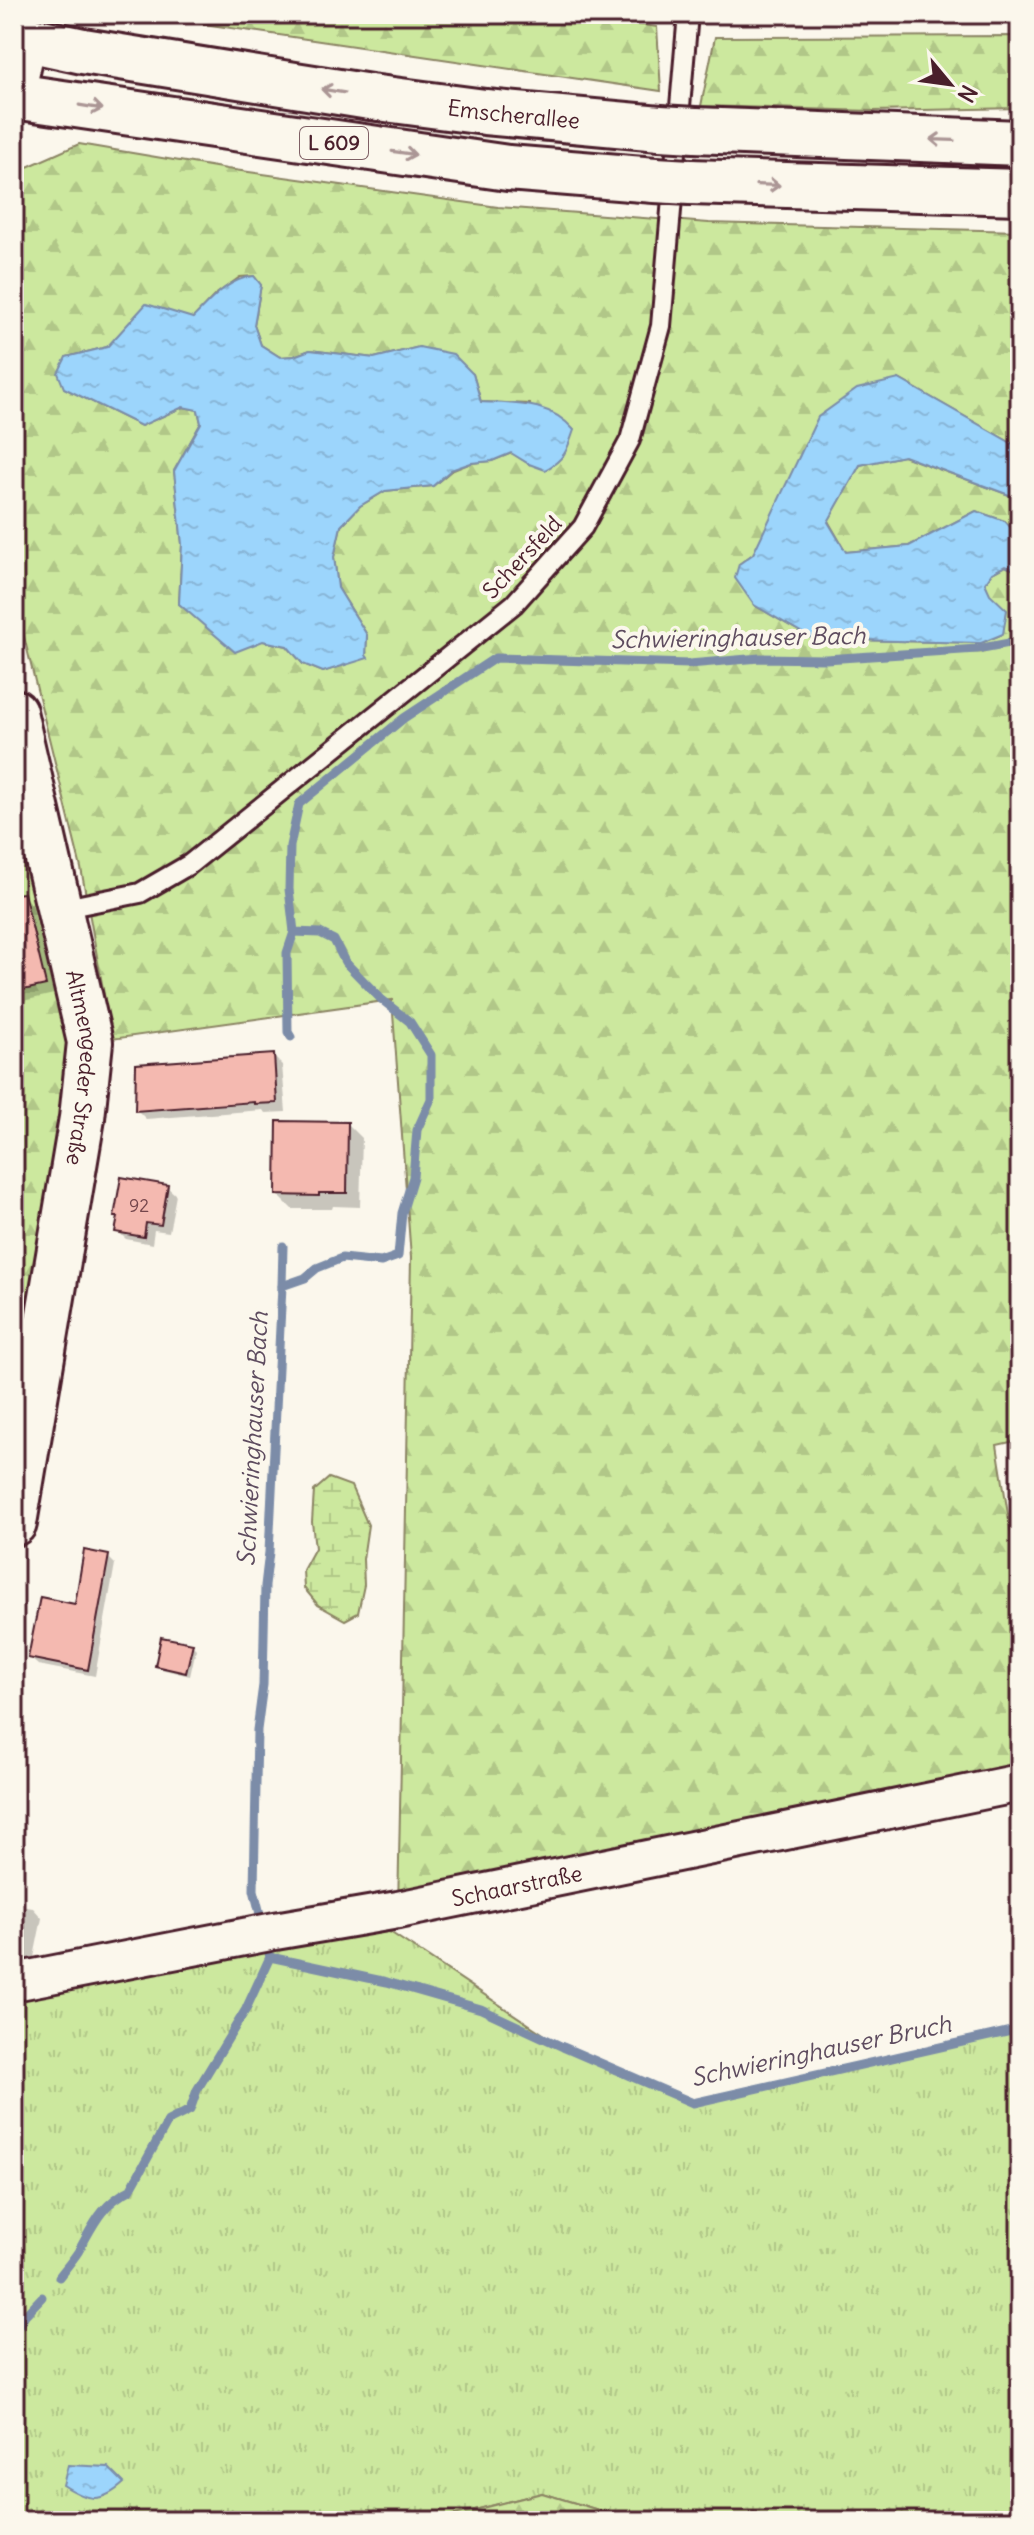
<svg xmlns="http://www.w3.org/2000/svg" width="1034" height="2535" font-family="Delius,sans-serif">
	<defs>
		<pattern id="grass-tufts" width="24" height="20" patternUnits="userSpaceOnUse" patternTransform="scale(2)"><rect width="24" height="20" fill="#cce89e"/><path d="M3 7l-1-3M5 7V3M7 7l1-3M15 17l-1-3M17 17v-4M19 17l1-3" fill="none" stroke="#b1c788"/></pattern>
		<pattern id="forest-firs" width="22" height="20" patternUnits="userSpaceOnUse" patternTransform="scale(2)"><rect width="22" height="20" fill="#cce89e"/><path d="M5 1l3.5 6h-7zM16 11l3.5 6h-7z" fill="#b1c788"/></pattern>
		<pattern id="wetland-marsh" width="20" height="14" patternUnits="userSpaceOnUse" patternTransform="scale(2)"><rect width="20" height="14" fill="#cce89e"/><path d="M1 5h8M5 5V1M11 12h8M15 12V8" fill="none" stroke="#b1c788"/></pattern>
		<pattern id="water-ripples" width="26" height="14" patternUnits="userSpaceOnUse" patternTransform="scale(2)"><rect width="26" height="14" fill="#9cd5fc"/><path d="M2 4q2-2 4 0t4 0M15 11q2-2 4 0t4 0" fill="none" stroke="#88b6d8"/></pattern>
	</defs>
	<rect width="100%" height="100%" fill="#fbf7ec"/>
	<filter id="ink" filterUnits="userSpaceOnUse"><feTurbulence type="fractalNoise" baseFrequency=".0125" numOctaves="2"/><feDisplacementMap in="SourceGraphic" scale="16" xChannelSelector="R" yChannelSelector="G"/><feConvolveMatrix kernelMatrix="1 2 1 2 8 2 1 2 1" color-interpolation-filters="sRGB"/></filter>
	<g filter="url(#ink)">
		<!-- grass -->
		<path fill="url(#grass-tufts)" stroke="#8b8464" stroke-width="2" d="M366,1916L563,2047L693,2103L1020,2029V2521H635L542,2493L431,2521H14V1982Z"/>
		<!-- forest -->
		<g fill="url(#forest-firs)" stroke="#8b8464" stroke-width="2" fill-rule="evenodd">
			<path d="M136,14H570L657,27L661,91Z"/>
			<path d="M1020,36V108L873,111L701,106L715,37Z"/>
			<path d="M79,144L227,169L498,207L709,223L1020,231V448L899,379L753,554L739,564L754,605L813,639L981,643L1003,634L985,583L992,573L1005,566L1020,572V1440L997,1445L1020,1590V1783L398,1910L411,1258L392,1000L112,1039L81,868L14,596V208L25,168ZM254,276L261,285L254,325L261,345L280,357L294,356L310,350L374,358L419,347L473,374L481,402L530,404L529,464L512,453L492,461L471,463L451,471L433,486L385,491L360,506L341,526L334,557L338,588L367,635L366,655L358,660L323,672L303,664L287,646L263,641L179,604L182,544L174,471L201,423L198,410L183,407L141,426L64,388L66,357L107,347L193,318L215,295L240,277Z"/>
			<path d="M903,456L1020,499V538L1005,521L976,511L909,546L846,552L828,521L860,465Z"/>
			<path d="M14,712L85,1012L14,1522Z"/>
			<path d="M542,2493L635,2521H431Z"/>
		</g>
		<!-- wetland -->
		<path fill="url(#wetland-marsh)" stroke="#8b8464" stroke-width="2" d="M329,1478L351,1486L368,1525L363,1559L364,1585L358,1613L345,1620L318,1605L304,1588L303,1570L315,1548L312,1522L314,1491Z"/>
		<!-- water -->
		<g fill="url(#water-ripples)" stroke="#7b8ca8" stroke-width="2">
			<path d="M254,276L261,285L254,325L261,345L280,357L294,356L310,350L374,358L419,347L453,354L473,374L481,402C516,404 549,401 574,430C567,451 564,460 545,470L529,464L511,453L492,461L471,463L451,470L433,486L385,491L360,506L341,526L334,557L338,588L367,635L366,655L368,658L323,672L303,664L287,646L263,641L235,652L179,604L182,544L174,471L201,423L198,410L183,407L141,426L64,388L58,373L66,357L107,347L146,304L193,318C211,300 227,279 254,276Z"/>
			<path d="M899,379L1020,448V499L904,456L860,465L828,522L846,552L909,546L976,511L1005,521L1020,538V572L1005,566L992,573L985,583L990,594L1007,610L1003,634L981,643L813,639L754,605L735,578L739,564L753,554L818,417L857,389Z"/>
			<path d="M68,2465L108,2467L124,2483C101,2504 88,2501 63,2485Z"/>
		</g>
		<!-- shadow -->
		<g fill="#0003">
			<path d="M23,896L32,905L54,994L14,1003V898Z"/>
			<path d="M273,1056L282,1065L286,1112L265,1113L263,1110L146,1119L137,1110Z"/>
			<path d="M348,1124L362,1138L360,1207L333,1206L332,1209H292L278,1195Z"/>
			<path d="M167,1187L176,1195L169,1232L154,1230L152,1244L126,1239L117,1231L120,1219L116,1216Z"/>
			<path d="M108,1557L115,1564L95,1676L38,1665L30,1658L77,1606Z"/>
			<path d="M192,1645L196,1649L190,1676L161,1669L157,1665Z"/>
			<path d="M14,1905L33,1908L42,1918L32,1967L14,1971Z"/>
		</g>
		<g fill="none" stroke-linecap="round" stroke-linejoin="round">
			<!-- stream -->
			<g stroke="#7b8ca8" stroke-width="9">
				<path d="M291,1037L288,1032L287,953L294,932"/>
				<path d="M282,1286L283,1246"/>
				<path d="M260,1914L254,1890L257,1730L263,1685L265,1586L269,1552L282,1286L305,1278L317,1268L342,1258L381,1262L398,1256L402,1213L413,1177L417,1130L431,1099V1055L410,1022L381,999L345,962L334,940L320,933L294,932L289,889L290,846L299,804L404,718L495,658L689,664L760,658L826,659L977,649L1020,641"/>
				<path d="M270,1957L387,1982L481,2009L563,2047L693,2103L1020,2029"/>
				<path d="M59,2277C65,2269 72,2261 78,2252C93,2226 100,2205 130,2190L168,2121L190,2110L197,2090L246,2009L270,1957L269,1953"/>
				<path d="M14,2334L25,2315L42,2297"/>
			</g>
		</g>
		<!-- building -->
		<g fill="#f4b9b0" stroke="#4a1f2b" stroke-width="2">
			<path d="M24,893L46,985L14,992V894Z"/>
			<path d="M274,1054L277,1103L254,1104V1102L135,1111L136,1064Z"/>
			<path d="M277,1121L348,1122L347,1193H319V1196L276,1195Z"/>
			<path d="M121,1177L168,1185L161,1225L146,1223L144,1237L115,1232L118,1217H114Z"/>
			<path d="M84,1550L109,1555L88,1670L28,1658L40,1597L75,1604Z"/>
			<path d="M161,1637L193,1643L186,1673L155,1666Z"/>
		</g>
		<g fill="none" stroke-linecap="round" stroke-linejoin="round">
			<defs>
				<path id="service" d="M60,909L140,893L190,864L514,604L583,527L630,440L661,326L688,14"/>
				<g id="minor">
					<path id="s1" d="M14,1982L275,1931L398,1910L1020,1783"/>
				</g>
				<g id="tertiary">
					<path d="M14,86L24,39"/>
					<path id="s2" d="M14,712L90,1042L82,1118L14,1523"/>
				</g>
				<g id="primary">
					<path id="s3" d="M14,36L83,51L370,97L485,112L660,128"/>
					<path d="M14,96L508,168L655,180"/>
					<path d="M695,130L1020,143"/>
					<path d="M690,182L1020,192"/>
				</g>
			</defs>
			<!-- service casing -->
			<use href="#service" stroke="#4a1f2b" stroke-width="24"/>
			<!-- minor casing -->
			<use href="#minor" stroke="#4a1f2b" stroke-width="42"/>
			<!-- tertiary casing -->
			<use href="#tertiary" stroke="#4a1f2b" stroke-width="50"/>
			<!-- primary casing -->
			<use href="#primary" stroke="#4a1f2b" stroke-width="50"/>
			<!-- service -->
			<use href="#service" stroke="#fbf7ec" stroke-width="18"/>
			<!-- minor -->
			<use href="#minor" stroke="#fbf7ec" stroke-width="36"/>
			<!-- tertiary -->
			<use href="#tertiary" stroke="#fbf7ec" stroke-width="44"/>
			<!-- primary -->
			<use href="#primary" stroke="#fbf7ec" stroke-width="44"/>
			<defs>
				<g id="primary-bridge">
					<path d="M660,128L695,130"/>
					<path d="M655,180L690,182"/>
				</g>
			</defs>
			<!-- primary-bridge casing -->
			<use href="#primary-bridge" stroke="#4a1f2b" stroke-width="50" stroke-linecap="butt"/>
			<!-- primary-bridge -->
			<use href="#primary-bridge" stroke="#fbf7ec" stroke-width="44"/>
		</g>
		<!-- one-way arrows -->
		<defs><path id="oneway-shaft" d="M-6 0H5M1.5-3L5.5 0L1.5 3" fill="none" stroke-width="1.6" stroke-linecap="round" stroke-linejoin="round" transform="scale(2)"/></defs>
		<g stroke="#ab9695">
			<use href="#oneway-shaft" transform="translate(333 91) rotate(-171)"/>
			<use href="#oneway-shaft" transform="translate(91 107) rotate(9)"/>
			<use href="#oneway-shaft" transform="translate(942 140) rotate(-178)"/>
			<use href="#oneway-shaft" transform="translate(404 153) rotate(8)"/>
			<use href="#oneway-shaft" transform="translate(768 185) rotate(2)"/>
		</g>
	</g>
	<g text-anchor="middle" stroke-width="8" stroke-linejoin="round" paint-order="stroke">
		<!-- number labels -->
		<g font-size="18" fill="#74464c">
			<text x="139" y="1212">92</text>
		</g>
		<!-- shield labels -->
		<rect fill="#fbf7ec" stroke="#7f6065" stroke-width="2" x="300" y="127" width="68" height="32" rx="6"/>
		<g font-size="20" font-weight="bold" fill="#4a1f2b">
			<text x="334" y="150">L 609</text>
		</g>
		<!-- street labels -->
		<g font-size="22" fill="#4a1f2b" stroke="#fbf7ec">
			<text dy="8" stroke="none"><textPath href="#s3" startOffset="506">Emscherallee</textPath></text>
			<text transform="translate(522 557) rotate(-47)" y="8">Schersfeld</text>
			<text dy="8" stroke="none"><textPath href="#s2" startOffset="364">Altmengeder Straße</textPath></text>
			<text dy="8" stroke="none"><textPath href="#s1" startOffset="512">Schaarstraße</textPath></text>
		</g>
		<!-- water labels -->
		<g font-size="24" font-style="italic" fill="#5e4c5f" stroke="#fbf7ec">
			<text transform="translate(738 638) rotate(-1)" y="8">Schwieringhauser Bach</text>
			<text transform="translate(253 1439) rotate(-87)" y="8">Schwieringhauser Bach</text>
			<text transform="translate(821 2051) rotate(-12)" y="8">Schwieringhauser Bruch</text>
		</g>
	</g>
	<!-- margin -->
	<rect width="1034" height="2535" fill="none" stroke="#fbf7ec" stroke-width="48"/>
	<rect x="24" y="24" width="986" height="2487" fill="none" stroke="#4a1f2b" stroke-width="3" filter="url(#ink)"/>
	<!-- north arrow -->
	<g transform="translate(950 84) rotate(119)" stroke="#fbf7ec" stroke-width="6" paint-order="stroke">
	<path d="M0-6L14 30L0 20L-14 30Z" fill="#4a1f2b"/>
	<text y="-12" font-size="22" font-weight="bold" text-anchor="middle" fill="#4a1f2b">N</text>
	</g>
</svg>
